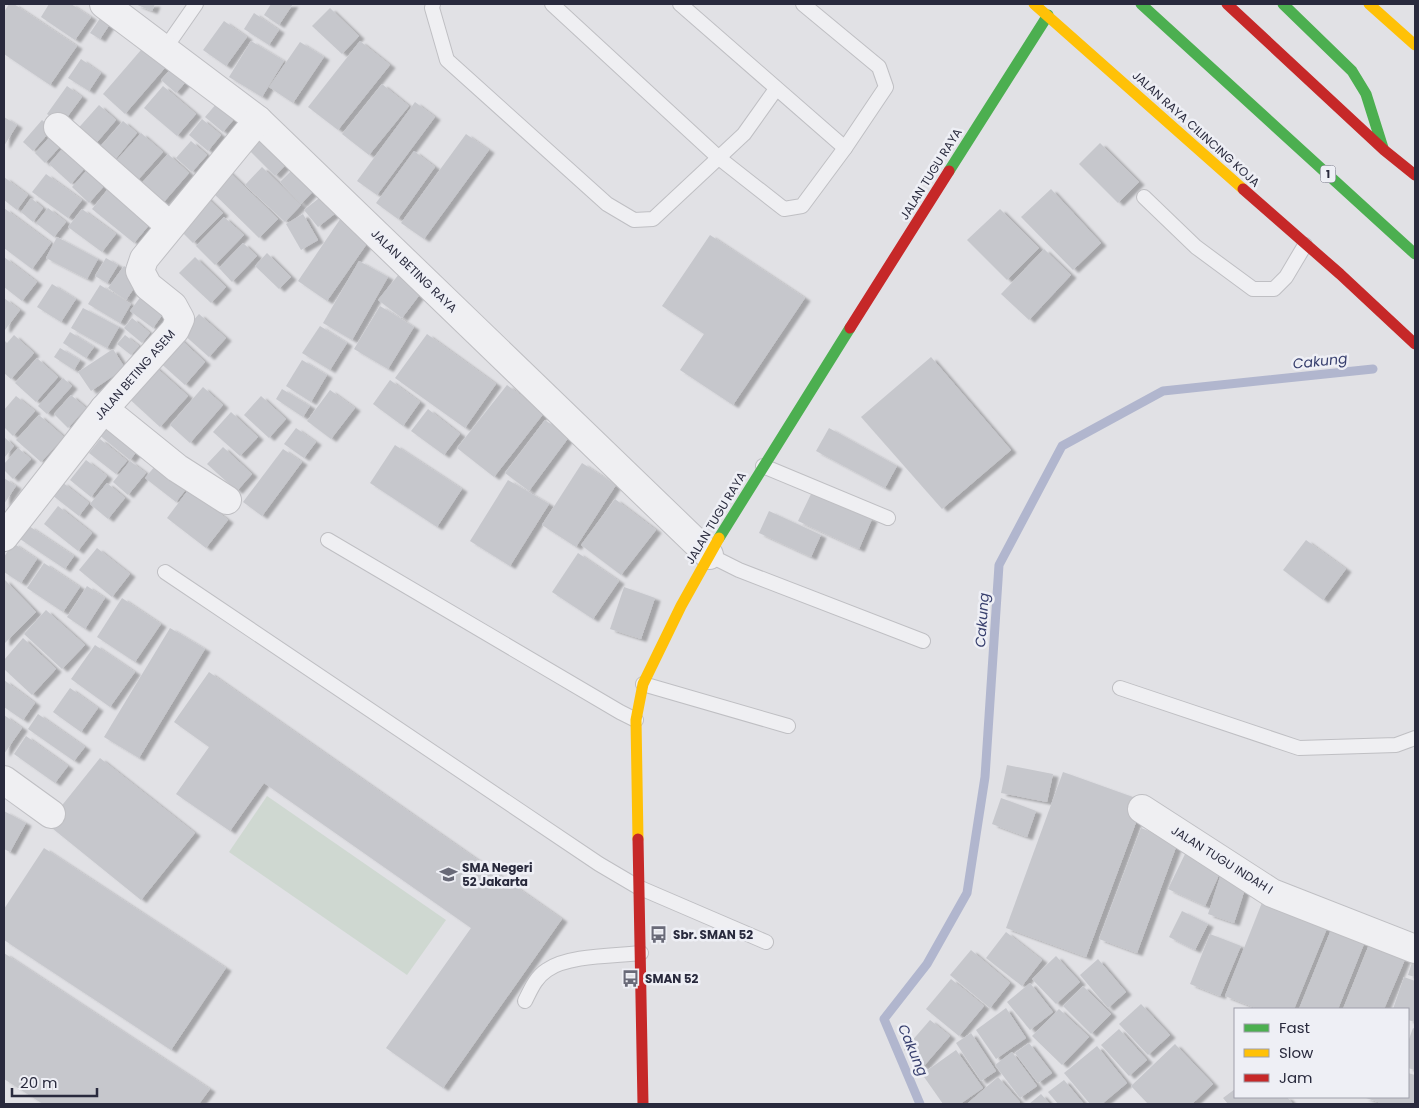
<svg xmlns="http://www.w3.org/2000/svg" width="1419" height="1108" font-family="Poppins,sans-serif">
	<defs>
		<filter id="shadow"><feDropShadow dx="5.5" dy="3" stdDeviation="1" flood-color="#0004"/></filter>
	</defs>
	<rect width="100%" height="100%" fill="#e1e1e5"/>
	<!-- green -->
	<path fill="#cfd8d1" d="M267,796L446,920L407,975L229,852Z"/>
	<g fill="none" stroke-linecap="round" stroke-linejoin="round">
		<!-- stream -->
		<path stroke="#b1b6ce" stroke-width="9" d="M920,1104L884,1019L927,964L967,893L985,777L999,565L1062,446L1163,391L1373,369"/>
	</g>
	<!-- building -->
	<g fill="#c6c7cc" filter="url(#shadow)">
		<path d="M9,4H14L77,46L50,85L4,54V12Z"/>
		<path d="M49,4H71L91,17L75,40L41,17Z"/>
		<path d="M135,4H155L152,11Z"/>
		<path d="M271,4H293L279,25L264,15Z"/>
		<path d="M330,8L359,36L342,54L312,26Z"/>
		<path d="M254,13L279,30L269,45L244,29Z"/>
		<path d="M103,14L112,21L100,39L90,33Z"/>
		<path d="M224,21L247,37L226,66L203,50Z"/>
		<path d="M251,41L284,61L262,97L229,77Z"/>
		<path d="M360,41L390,65L338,130L308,107Z"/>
		<path d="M300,42L324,57L293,103L269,87Z"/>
		<path d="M147,43L170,62L125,114L103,94Z"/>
		<path d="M81,59L101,73L89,91L68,78Z"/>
		<path d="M176,63L191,76L176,93L161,80Z"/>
		<path d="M382,84L409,106L369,155L342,134Z"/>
		<path d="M67,86L82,97L62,124L47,114Z"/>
		<path d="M163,86L196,114L177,136L144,108Z"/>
		<path d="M223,96L240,112L223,132L205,117Z"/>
		<path d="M415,102L435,117L377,195L357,181Z"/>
		<path d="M99,105L116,120L92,148L74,133Z"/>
		<path d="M4,117L17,125L4,146Z"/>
		<path d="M202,119L221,135L208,151L189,135Z"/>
		<path d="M42,120L52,129L33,151L23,142Z"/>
		<path d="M123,121L137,133L114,161L99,148Z"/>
		<path d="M56,130L67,139L45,163L35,153Z"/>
		<path d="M261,130L291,159L275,176L245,146Z"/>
		<path d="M141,133L163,152L137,181L115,162Z"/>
		<path d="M466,134L489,150L424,239L401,223Z"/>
		<path d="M69,141L91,161L71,184L49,164Z"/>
		<path d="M191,141L207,155L192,172L176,158Z"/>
		<path d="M1100,143L1139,182L1118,203L1079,164Z"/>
		<path d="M414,151L435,167L398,219L376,203Z"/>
		<path d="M168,154L189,173L163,203L141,184Z"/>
		<path d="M94,162L112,177L89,203L72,187Z"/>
		<path d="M300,162L321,183L301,204L280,182Z"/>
		<path d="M224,167L278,219L259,238L206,186Z"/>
		<path d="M262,167L301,205L285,222L245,185Z"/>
		<path d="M46,174L82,200L68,218L32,192Z"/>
		<path d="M4,177L28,195L17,210L4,200Z"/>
		<path d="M112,184L155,218L134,243L92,209Z"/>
		<path d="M1051,189L1101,243L1073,270L1021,217Z"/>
		<path d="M328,191L342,208L318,227L304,210Z"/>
		<path d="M204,195L223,213L193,243L175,225Z"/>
		<path d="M31,198L43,208L33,222L21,212Z"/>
		<path d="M4,208L51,243L32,269L4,248Z"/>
		<path d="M48,208L66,222L54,237L36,223Z"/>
		<path d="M82,209L116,234L102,252L68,227Z"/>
		<path d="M1000,209L1039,248L1007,280L967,240Z"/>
		<path d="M303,214L318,240L301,250L286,224Z"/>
		<path d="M343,215L373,235L327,301L298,281Z"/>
		<path d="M224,217L244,235L215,265L196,246Z"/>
		<path d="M710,235L805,298L733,405L680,370L704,334L662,306Z"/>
		<path d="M57,237L98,259L87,279L46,258Z"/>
		<path d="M243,243L257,256L232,282L219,268Z"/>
		<path d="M1044,249L1071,275L1029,320L1001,294Z"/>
		<path d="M267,253L291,277L279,289L255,266Z"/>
		<path d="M4,257L37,282L22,301L4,287Z"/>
		<path d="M195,257L226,287L211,303L179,273Z"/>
		<path d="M106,258L118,265L107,283L95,276Z"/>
		<path d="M359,261L388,277L352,340L323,323Z"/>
		<path d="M124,266L141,278L126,300L108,288Z"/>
		<path d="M404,268L427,285L402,318L378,300Z"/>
		<path d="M52,284L76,299L61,322L37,307Z"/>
		<path d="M100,285L131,304L120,323L88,304Z"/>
		<path d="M145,291L168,307L153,328L130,311Z"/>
		<path d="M4,298L20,310L5,330L4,329Z"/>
		<path d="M380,306L414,327L388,369L354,349Z"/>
		<path d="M83,308L119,327L107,348L71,328Z"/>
		<path d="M199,314L226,338L209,357L182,333Z"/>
		<path d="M132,318L150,333L142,343L124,328Z"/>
		<path d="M320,326L347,343L330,370L302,353Z"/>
		<path d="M70,332L94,347L86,358L63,343Z"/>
		<path d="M427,334L496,384L465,428L395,378Z"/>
		<path d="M14,335L34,353L11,379L4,373V340L7,343Z"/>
		<path d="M125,335L139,346L131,355L117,344Z"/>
		<path d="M177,336L205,362L185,385L156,359Z"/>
		<path d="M60,348L80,360L74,370L54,357Z"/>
		<path d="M113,349L125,368L91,391L78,372Z"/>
		<path d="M931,357L1011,450L942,509L861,417Z"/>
		<path d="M37,358L58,377L36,402L15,383Z"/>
		<path d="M302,360L327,375L311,402L286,386Z"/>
		<path d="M151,363L188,396L160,427L124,394Z"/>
		<path d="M63,378L72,386L47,414L38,406Z"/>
		<path d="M390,380L420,402L403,426L373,404Z"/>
		<path d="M507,385L544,413L494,477L457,448Z"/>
		<path d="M203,387L223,405L190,443L170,425Z"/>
		<path d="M282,389L310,406L303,417L276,399Z"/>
		<path d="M330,390L355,408L331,439L307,421Z"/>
		<path d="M71,395L86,408L68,428L54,414Z"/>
		<path d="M16,396L35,411L13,436L4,427V410Z"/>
		<path d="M261,396L286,419L269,438L244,415Z"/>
		<path d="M428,409L460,434L444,455L411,431Z"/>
		<path d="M231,412L258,437L240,456L213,432Z"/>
		<path d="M39,415L64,437L41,462L16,440Z"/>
		<path d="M111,419L143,444L130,460L98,434Z"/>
		<path d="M545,420L569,437L529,491L505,473Z"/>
		<path d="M296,428L316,442L304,458L284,444Z"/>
		<path d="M829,428L897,466L885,488L816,451Z"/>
		<path d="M4,437L14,446L4,458Z"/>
		<path d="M100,439L127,461L116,474L89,453Z"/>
		<path d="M395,445L462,489L437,527L370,483Z"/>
		<path d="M223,447L252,474L237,491L207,464Z"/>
		<path d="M18,448L31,459L13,479L4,470V464Z"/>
		<path d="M283,449L302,462L262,516L243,502Z"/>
		<path d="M161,459L191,483L176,502L145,478Z"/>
		<path d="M86,460L107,476L91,497L70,480Z"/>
		<path d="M130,461L146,473L128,495L113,482Z"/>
		<path d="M582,463L616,485L576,547L542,525Z"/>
		<path d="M4,478L16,486L4,504Z"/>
		<path d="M508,480L549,504L510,566L470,541Z"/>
		<path d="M62,482L89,503L79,516L52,495Z"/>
		<path d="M107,483L125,498L108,519L90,504Z"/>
		<path d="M189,489L228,520L206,548L167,518Z"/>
		<path d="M812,492L872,519L859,549L798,521Z"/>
		<path d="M615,499L656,530L621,575L581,545Z"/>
		<path d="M58,506L92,533L78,551L44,524Z"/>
		<path d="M769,511L821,535L811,557L759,533Z"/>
		<path d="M29,526L74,556L65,569L20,539Z"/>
		<path d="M1306,540L1346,569L1323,600L1283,570Z"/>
		<path d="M13,543L37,559L21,583L4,572V557Z"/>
		<path d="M97,548L130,574L112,597L79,570Z"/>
		<path d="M578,553L619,581L593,619L552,592Z"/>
		<path d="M44,563L80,587L63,612L27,588Z"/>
		<path d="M4,579L36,612L5,643L4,642Z"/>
		<path d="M87,586L105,598L85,629L67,617Z"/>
		<path d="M624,587L655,598L641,639L610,629Z"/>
		<path d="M122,598L161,624L135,662L97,637Z"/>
		<path d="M46,610L85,645L62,669L24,634Z"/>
		<path d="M170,628L205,649L139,758L104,737Z"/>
		<path d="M23,638L56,669L32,695L4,669V660Z"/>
		<path d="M95,645L135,672L110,707L71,679Z"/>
		<path d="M209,672L562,919L443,1088L386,1048L471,928L264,783L230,831L176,794L209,747L174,722Z"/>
		<path d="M4,680L35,703L23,720L4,707Z"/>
		<path d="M70,688L98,708L81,732L53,712Z"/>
		<path d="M38,714L85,747L74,761L28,729Z"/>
		<path d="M4,715L22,728L4,754Z"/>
		<path d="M26,736L68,766L55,783L14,754Z"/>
		<path d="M100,758L195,833L141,900L47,824Z"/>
		<path d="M1007,765L1053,774L1047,802L1001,793Z"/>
		<path d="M1063,772L1144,801L1086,957L1006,928Z"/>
		<path d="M1001,798L1036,811L1027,837L992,824Z"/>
		<path d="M4,811L26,823L10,852L4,849Z"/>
		<path d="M1141,828L1178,842L1137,953L1099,939Z"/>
		<path d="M44,848L226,968L171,1050L4,940V909Z"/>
		<path d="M1187,850L1223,866L1205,906L1168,889Z"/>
		<path d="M1220,877L1246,886L1234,923L1208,914Z"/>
		<path d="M1265,895L1330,921L1294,1009H1258L1225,996Z"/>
		<path d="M1182,911L1208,924L1195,950L1169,937Z"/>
		<path d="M1335,920L1368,934L1338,1009H1299Z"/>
		<path d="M1006,932L1042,960L1022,986L986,958Z"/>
		<path d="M1210,934L1241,946L1220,996L1190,984Z"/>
		<path d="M1373,935L1409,950L1384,1009H1343Z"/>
		<path d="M971,950L1010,983L990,1008L950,975Z"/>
		<path d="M4,953L210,1089L199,1104H43L4,1079Z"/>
		<path d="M1415,953V977L1408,975Z"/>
		<path d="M1056,956L1080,982L1056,1004L1032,979Z"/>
		<path d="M1098,959L1126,992L1108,1008L1080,975Z"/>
		<path d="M1404,977L1415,981V1022L1408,1020V1009H1393Z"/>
		<path d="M951,979L984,1006L959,1036L926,1009Z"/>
		<path d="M1030,983L1053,1012L1030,1030L1007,1002Z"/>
		<path d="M1083,986L1111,1014L1091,1034L1063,1006Z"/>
		<path d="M1141,1004L1170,1035L1148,1055L1119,1024Z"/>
		<path d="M1006,1008L1026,1038L996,1059L976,1030Z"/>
		<path d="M1059,1009L1089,1037L1062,1065L1032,1036Z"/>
		<path d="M930,1020L950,1036L923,1067L904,1050Z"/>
		<path d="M1413,1028L1415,1029V1070L1408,1068V1042Z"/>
		<path d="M1119,1029L1147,1060L1129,1076L1101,1045Z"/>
		<path d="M971,1033L996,1071L981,1081L956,1043Z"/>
		<path d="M1029,1043L1052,1073L1038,1083L1015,1053Z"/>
		<path d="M1175,1044L1213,1084L1192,1104H1148L1131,1086Z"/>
		<path d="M1097,1046L1127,1083L1102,1104H1090L1064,1073Z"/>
		<path d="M956,1050L983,1088L960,1104H943L922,1074Z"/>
		<path d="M1012,1052L1037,1086L1020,1098L995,1065Z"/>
		<path d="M1408,1073L1415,1075V1104H1384L1363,1097H1408Z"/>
		<path d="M998,1077L1020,1102L1018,1104H969L968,1103Z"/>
		<path d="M1064,1080L1084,1104H1058L1048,1092Z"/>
		<path d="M1235,1089V1097H1287L1293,1104H1228L1223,1098Z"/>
		<path d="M1041,1094L1050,1104H1029Z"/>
	</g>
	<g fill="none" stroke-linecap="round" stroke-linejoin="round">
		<defs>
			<g id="lane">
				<path d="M433,4L432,8L447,60L607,204L634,220L653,219L744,134L776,89"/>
				<path d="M552,4L719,158L784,209L802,206L845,148L886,87L879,67L803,4"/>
				<path d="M680,4L845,148"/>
				<path d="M164,50L196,4"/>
				<path d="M1144,197L1196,247L1253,289H1274L1286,277L1305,245"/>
				<path d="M763,466L888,518"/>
				<path d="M328,540L620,712L636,720"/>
				<path d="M709,555L739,570L923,641"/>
				<path d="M165,572L599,864L638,887L766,942"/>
				<path d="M643,684L788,726"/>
				<path d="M1120,688L1299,748L1396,745L1415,738"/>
				<path d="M525,1001C531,989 536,977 547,970C568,955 615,956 641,953"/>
			</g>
			<g id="street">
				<path d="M104,4L258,120L709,555"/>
				<path d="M58,127L170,226"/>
				<path d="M104,409L177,468L227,500"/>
				<path d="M4,537L104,409L175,330L180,319L173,306L148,286L140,271L144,259L258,120"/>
				<path d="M4,780L51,814"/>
				<path d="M1142,809L1272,893L1415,949"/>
			</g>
		</defs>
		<!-- lane casing -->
		<use href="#lane" stroke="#bfbfc3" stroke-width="16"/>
		<!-- street casing -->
		<use href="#street" stroke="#bfbfc3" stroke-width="30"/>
		<!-- lane -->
		<use href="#lane" stroke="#efeff2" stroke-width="14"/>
		<!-- street -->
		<use href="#street" stroke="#efeff2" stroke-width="28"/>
		<!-- fast -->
		<g stroke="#4caf50" stroke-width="11">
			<path d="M1141,4L1415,254"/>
			<path d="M1283,4L1352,71L1366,94L1383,148"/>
			<path d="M949,171L1048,15"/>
			<path d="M719,538L850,328"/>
		</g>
		<!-- slow -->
		<g stroke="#ffc107" stroke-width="11">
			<path d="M1034,4L1243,189"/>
			<path d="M1369,4L1415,45"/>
			<path d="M638,839L636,720L643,684L681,606L719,538"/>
		</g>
		<!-- jam -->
		<g stroke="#c62828" stroke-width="11">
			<path d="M1227,4L1384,150L1415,175"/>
			<path d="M1243,189L1340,274L1415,344"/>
			<path d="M850,328L949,171"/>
			<path d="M638,839L643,1104"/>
		</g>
	</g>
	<!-- icons -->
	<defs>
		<symbol id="school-bare" viewBox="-9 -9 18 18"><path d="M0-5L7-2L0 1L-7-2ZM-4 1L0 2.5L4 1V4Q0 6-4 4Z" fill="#696a78" stroke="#eeeff5" stroke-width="2.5" paint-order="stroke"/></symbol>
		<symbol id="bus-bare" viewBox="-9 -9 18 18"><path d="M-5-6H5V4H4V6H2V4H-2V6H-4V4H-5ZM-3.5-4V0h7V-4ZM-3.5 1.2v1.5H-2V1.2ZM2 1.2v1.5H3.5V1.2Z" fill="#696a78" stroke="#eeeff5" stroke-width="2.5" paint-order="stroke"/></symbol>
	</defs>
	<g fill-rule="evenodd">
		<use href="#school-bare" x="436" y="862" width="25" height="25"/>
		<use href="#bus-bare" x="646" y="922" width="25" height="25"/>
		<use href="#bus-bare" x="618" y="966" width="25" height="25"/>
	</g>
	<g text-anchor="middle" stroke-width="5" stroke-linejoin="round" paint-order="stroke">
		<!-- shield labels -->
		<rect fill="#eeeff5" stroke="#646574" stroke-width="1" x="1320.5" y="165.5" width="15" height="17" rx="4"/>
		<g font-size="11" font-weight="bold" fill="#292a3d">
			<text x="1328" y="178">1</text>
		</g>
		<!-- street labels -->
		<g font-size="12" fill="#292a3d" stroke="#eeeff5">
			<text transform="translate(1196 129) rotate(42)" y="4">JALAN RAYA CILINCING KOJA</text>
			<text transform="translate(931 174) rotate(-58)" y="4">JALAN TUGU RAYA</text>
			<text transform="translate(414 271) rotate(44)" y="4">JALAN BETING RAYA</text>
			<text transform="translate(135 375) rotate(-49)" y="4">JALAN BETING ASEM</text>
			<text transform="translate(716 518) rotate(-59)" y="4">JALAN TUGU RAYA</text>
			<text transform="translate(1222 860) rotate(32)" y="4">JALAN TUGU INDAH I</text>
		</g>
		<!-- poi labels -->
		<g font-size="12" font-weight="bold" fill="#292a3d" stroke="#eeeff5" text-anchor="start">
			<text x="462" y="872">SMA Negeri<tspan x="462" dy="14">52 Jakarta</tspan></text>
			<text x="673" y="939">Sbr. SMAN 52</text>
			<text x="645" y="983">SMAN 52</text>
		</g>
		<!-- water labels -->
		<g font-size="14" font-style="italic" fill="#363e6d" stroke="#eeeff5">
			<text transform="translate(1320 361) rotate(-6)" y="5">Cakung</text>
			<text transform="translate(982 620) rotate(-86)" y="5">Cakung</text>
			<text transform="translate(913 1050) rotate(67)" y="5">Cakung</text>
		</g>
	</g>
	<!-- border -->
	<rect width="1419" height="1108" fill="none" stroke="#292a3d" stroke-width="10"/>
	<!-- legend -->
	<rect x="1234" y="1008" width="175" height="90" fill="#eeeff5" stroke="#9fa0ab"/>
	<rect x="1244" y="1024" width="25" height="8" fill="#4caf50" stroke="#9fa0ab"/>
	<text x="1279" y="1033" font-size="15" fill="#292a3d">Fast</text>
	<rect x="1244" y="1049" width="25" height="8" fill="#ffc107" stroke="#9fa0ab"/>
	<text x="1279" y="1058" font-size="15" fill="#292a3d">Slow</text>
	<rect x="1244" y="1074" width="25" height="8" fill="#c62828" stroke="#9fa0ab"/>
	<text x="1279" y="1083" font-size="15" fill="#292a3d">Jam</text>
	<!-- scale -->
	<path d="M12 1088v8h85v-8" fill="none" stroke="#292a3d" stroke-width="2.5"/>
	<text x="20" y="1088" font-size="15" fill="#292a3d" stroke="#eeeff5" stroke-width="4" paint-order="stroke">20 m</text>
</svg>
